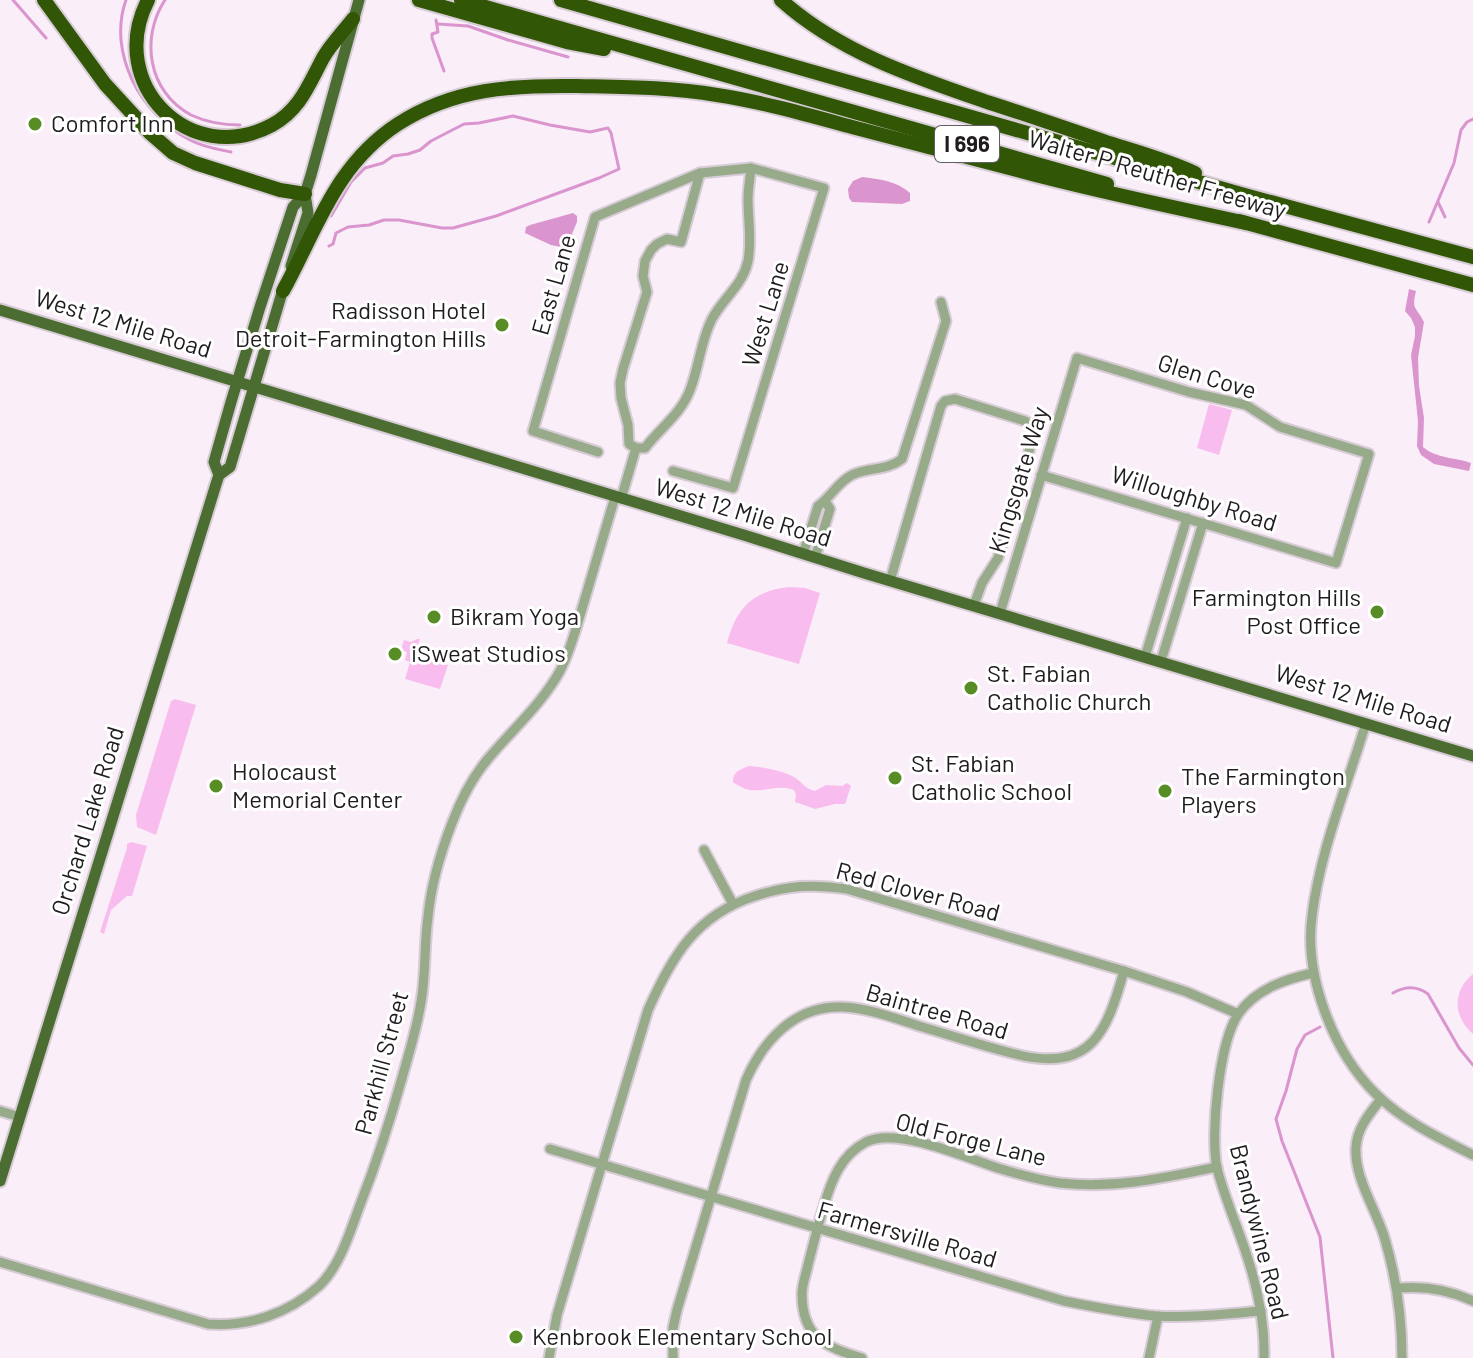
<svg xmlns="http://www.w3.org/2000/svg" width="1473" height="1358" font-family="Barlow,sans-serif">
	<rect width="100%" height="100%" fill="#faeef8"/>
	<!-- green -->
	<g fill="#f9bcee">
		<path d="M1209,404L1232,410L1219,455L1197,448Z"/>
		<path d="M789,587L805,588L820,593L799,664L727,643C736,608 753,591 789,587Z"/>
		<path d="M417,639H420L417,647L425,650L423,658L448,665L440,689L405,679L410,662L405,660L407,652L401,650L404,640L411,642Z"/>
		<path d="M175,699L196,705L156,835L137,827L136,815L171,701Z"/>
		<path d="M749,766C763,767 781,770 794,777C803,782 803,788 815,791L826,785L842,786L847,783L851,786L845,804H835L815,809L795,802L796,795L794,790C773,782 756,800 733,782C732,772 741,769 749,766Z"/>
		<path d="M131,842L147,846L132,896H127L111,910L104,934L100,932L127,848V844Z"/>
		<path d="M1473,974V1034C1453,1017 1452,991 1473,974Z"/>
	</g>
	<!-- water -->
	<g fill="#da95ce">
		<path d="M862,177C879,179 897,181 910,193V201L902,204L852,202L849,198L848,189L853,181Z"/>
		<path d="M573,213L577,216V222L566,248L551,245L525,233L526,227L530,225Z"/>
		<path d="M1409,289L1416,291C1411,311 1417,307 1424,322L1418,358L1419,386L1424,418L1423,447C1437,459 1455,457 1471,463L1469,471L1434,464L1421,455L1417,446L1418,421L1411,355L1415,336V327L1411,318L1405,311Z"/>
	</g>
	<g fill="none" stroke-linecap="round" stroke-linejoin="round">
		<!-- stream -->
		<g stroke="#da95ce" stroke-width="3">
			<path d="M13,0L46,38"/>
			<path d="M126,0C107,53 141,115 190,140C203,147 217,149 231,152"/>
			<path d="M165,0C140,38 148,92 191,115C206,122 223,125 240,125"/>
			<path d="M436,20L438,32L432,34V38L444,71"/>
			<path d="M438,24L468,26L508,40L568,57"/>
			<path d="M1438,202L1445,217"/>
			<path d="M1429,222L1454,163L1461,130L1467,122L1473,119"/>
			<path d="M329,246L333,244L336,233L348,227L369,225L384,220H399L442,228H453L496,216L599,178L619,169L611,133L608,128L590,132L550,125L513,116L479,123L464,124L431,141L420,150L408,154L393,156L383,163L365,168L351,182L331,216"/>
			<path d="M1393,993C1405,986 1416,985 1428,994L1459,1048L1473,1065"/>
			<path d="M1320,1027L1305,1035L1297,1049L1286,1091L1276,1119L1282,1141L1320,1237L1333,1358"/>
		</g>
		<defs>
			<g id="minor">
				<path d="M636,448H645C660,428 681,414 690,390C699,367 701,340 712,319C723,298 743,285 748,261C752,240 748,221 748,199C748,189 750,179 751,168"/>
				<path d="M636,448L629,444L628,425L621,398L620,383L623,369L647,292L643,276L645,261L651,250L657,244L667,239L681,242L700,173"/>
				<path d="M598,452L533,431L595,217L700,173L751,168L824,188L733,488L673,471"/>
				<path d="M621,499L636,448"/>
				<path d="M803,554L818,506C831,497 838,482 852,475C868,467 887,471 902,459L946,321L941,302"/>
				<path d="M815,558L830,509L825,501"/>
				<path d="M890,581L941,406L945,401L955,399L1025,421C1031,424 1034,426 1034,434L998,558L982,583L974,605"/>
				<path d="M1000,613L1077,358L1189,392L1246,405L1280,427L1369,454L1336,563L1041,475"/>
				<path d="M1145,657L1187,518"/>
				<path d="M1161,661L1203,523"/>
				<path d="M1366,723C1347,786 1320,851 1312,916C1304,976 1333,1052 1376,1094C1403,1121 1439,1138 1473,1155"/>
				<path d="M704,850L733,904"/>
				<path d="M1381,1099C1370,1113 1357,1128 1356,1147C1354,1177 1375,1208 1384,1236C1396,1276 1402,1316 1402,1358"/>
				<path d="M0,1111L20,1117"/>
				<path d="M550,1149L1064,1301C1094,1307 1125,1313 1156,1316C1190,1318 1226,1314 1261,1311"/>
				<path d="M0,1262L208,1324C248,1327 288,1314 319,1286C340,1266 350,1232 360,1205C376,1164 390,1121 402,1078C409,1053 417,1028 421,1002C426,974 424,945 428,917C431,885 440,854 452,823C460,802 472,778 487,760C512,730 541,705 560,671C571,650 577,625 584,602C594,567 605,532 615,497"/>
				<path d="M1398,1288C1423,1286 1450,1290 1473,1301"/>
				<path d="M549,1358L557,1315L648,1010C672,956 696,915 755,896C789,885 812,884 847,889L1124,971L1187,992L1238,1014"/>
				<path d="M673,1358V1328L677,1310L746,1080C763,1041 795,1005 842,1007C868,1008 895,1018 919,1026C953,1036 986,1047 1019,1055C1092,1072 1107,1031 1124,971"/>
				<path d="M862,1358C826,1347 802,1338 802,1294C802,1285 806,1274 808,1265C813,1245 818,1225 824,1206C831,1181 841,1155 866,1142C897,1126 969,1159 1001,1169C1021,1175 1040,1180 1060,1183C1115,1189 1164,1178 1217,1167"/>
				<path d="M1149,1358L1158,1316"/>
				<path d="M1264,1358C1265,1321 1257,1285 1245,1250C1236,1223 1224,1196 1217,1168C1210,1135 1219,1041 1239,1013C1256,989 1286,979 1313,973"/>
			</g>
			<g id="major">
				<path d="M291,266L308,213L305,194"/>
				<path d="M0,310L747,536L864,573L1473,756"/>
				<path d="M219,475L214,462L231,402L260,307L293,207L305,194L311,175L359,0"/>
				<path d="M0,1181L217,481L219,475L230,467L284,286"/>
			</g>
			<g id="highway">
				<path d="M44,0L105,84L150,133L173,153L195,163L280,190L305,194"/>
				<path d="M148,0C105,84 190,169 272,125C300,110 309,84 323,58C331,44 343,32 353,19"/>
				<path d="M419,0L567,42L604,49"/>
				<path d="M461,0L1107,184"/>
				<path d="M561,0L1241,194L1473,257"/>
				<path d="M781,0C839,52 914,77 987,102C1028,115 1068,129 1109,143C1138,152 1167,160 1195,173"/>
				<path d="M1239,221L1473,285"/>
				<path d="M283,291C317,229 335,165 398,124C454,88 513,85 578,86C625,87 671,87 717,95C763,102 808,115 852,127C911,142 969,158 1028,173C1100,192 1173,207 1246,223"/>
			</g>
		</defs>
		<!-- minor casing -->
		<use href="#minor" stroke="#d7ccd5" stroke-width="13"/>
		<!-- major casing -->
		<use href="#major" stroke="#d7ccd5" stroke-width="15"/>
		<!-- highway casing -->
		<use href="#highway" stroke="#d7ccd5" stroke-width="18"/>
		<!-- minor -->
		<use href="#minor" stroke="#97aa8a" stroke-width="9"/>
		<!-- major -->
		<use href="#major" stroke="#4c6d31" stroke-width="11"/>
		<!-- highway -->
		<use href="#highway" stroke="#315606" stroke-width="14"/>
	</g>
	<!-- markers -->
	<g fill="#588c25" stroke="#fff" stroke-width="3">
		<circle cx="35" cy="124" r="8"/>
		<circle cx="502" cy="325" r="8"/>
		<circle cx="1377" cy="612" r="8"/>
		<circle cx="434" cy="617" r="8"/>
		<circle cx="395" cy="654" r="8"/>
		<circle cx="971" cy="688" r="8"/>
		<circle cx="895" cy="778" r="8"/>
		<circle cx="216" cy="786" r="8"/>
		<circle cx="1165" cy="791" r="8"/>
		<circle cx="516" cy="1337" r="8"/>
	</g>
	<g text-anchor="middle" stroke-width="6" stroke-linejoin="round" paint-order="stroke">
		<!-- shield labels -->
		<rect fill="#fff" stroke="#625f62" stroke-width="2" x="935" y="126" width="64" height="36" rx="6"/>
		<g font-size="22" font-weight="bold" fill="#1f1b1e">
			<text x="967" y="152">I 696</text>
		</g>
		<!-- poi labels -->
		<g font-size="24" fill="#1f1b1e" stroke="#fff" text-anchor="start">
			<text x="51" y="132">Comfort Inn</text>
			<text x="486" y="319" text-anchor="end">Radisson Hotel<tspan x="486" dy="28">Detroit-Farmington Hills</tspan></text>
			<text x="1361" y="606" text-anchor="end">Farmington Hills<tspan x="1361" dy="28">Post Office</tspan></text>
			<text x="450" y="625">Bikram Yoga</text>
			<text x="411" y="662">iSweat Studios</text>
			<text x="987" y="682">St. Fabian<tspan x="987" dy="28">Catholic Church</tspan></text>
			<text x="911" y="772">St. Fabian<tspan x="911" dy="28">Catholic School</tspan></text>
			<text x="232" y="780">Holocaust<tspan x="232" dy="28">Memorial Center</tspan></text>
			<text x="1181" y="785">The Farmington<tspan x="1181" dy="28">Players</tspan></text>
			<text x="532" y="1345">Kenbrook Elementary School</text>
		</g>
		<!-- street labels -->
		<g font-size="24" fill="#1f1b1e" stroke="#fff">
			<text transform="translate(1157 175) rotate(16)" y="8">Walter P Reuther Freeway</text>
			<text transform="translate(554 285) rotate(-74)" y="8">East Lane</text>
			<text transform="translate(766 314) rotate(-73)" y="8">West Lane</text>
			<text transform="translate(123 324) rotate(17)" y="8">West 12 Mile Road</text>
			<text transform="translate(1207 377) rotate(17)" y="8">Glen Cove</text>
			<text transform="translate(1019 480) rotate(-73)" y="8">Kingsgate Way</text>
			<text transform="translate(1194 499) rotate(17)" y="8">Willoughby Road</text>
			<text transform="translate(743 513) rotate(17)" y="8">West 12 Mile Road</text>
			<text transform="translate(1363 699) rotate(17)" y="8">West 12 Mile Road</text>
			<text transform="translate(88 821) rotate(-73)" y="8">Orchard Lake Road</text>
			<text transform="translate(918 892) rotate(15)" y="8">Red Clover Road</text>
			<text transform="translate(937 1012) rotate(16)" y="8">Baintree Road</text>
			<text transform="translate(382 1063) rotate(-75)" y="8">Parkhill Street</text>
			<text transform="translate(971 1140) rotate(14)" y="8">Old Forge Lane</text>
			<text transform="translate(1259 1232) rotate(76)" y="8">Brandywine Road</text>
			<text transform="translate(907 1235) rotate(16)" y="8">Farmersville Road</text>
		</g>
	</g>
</svg>
